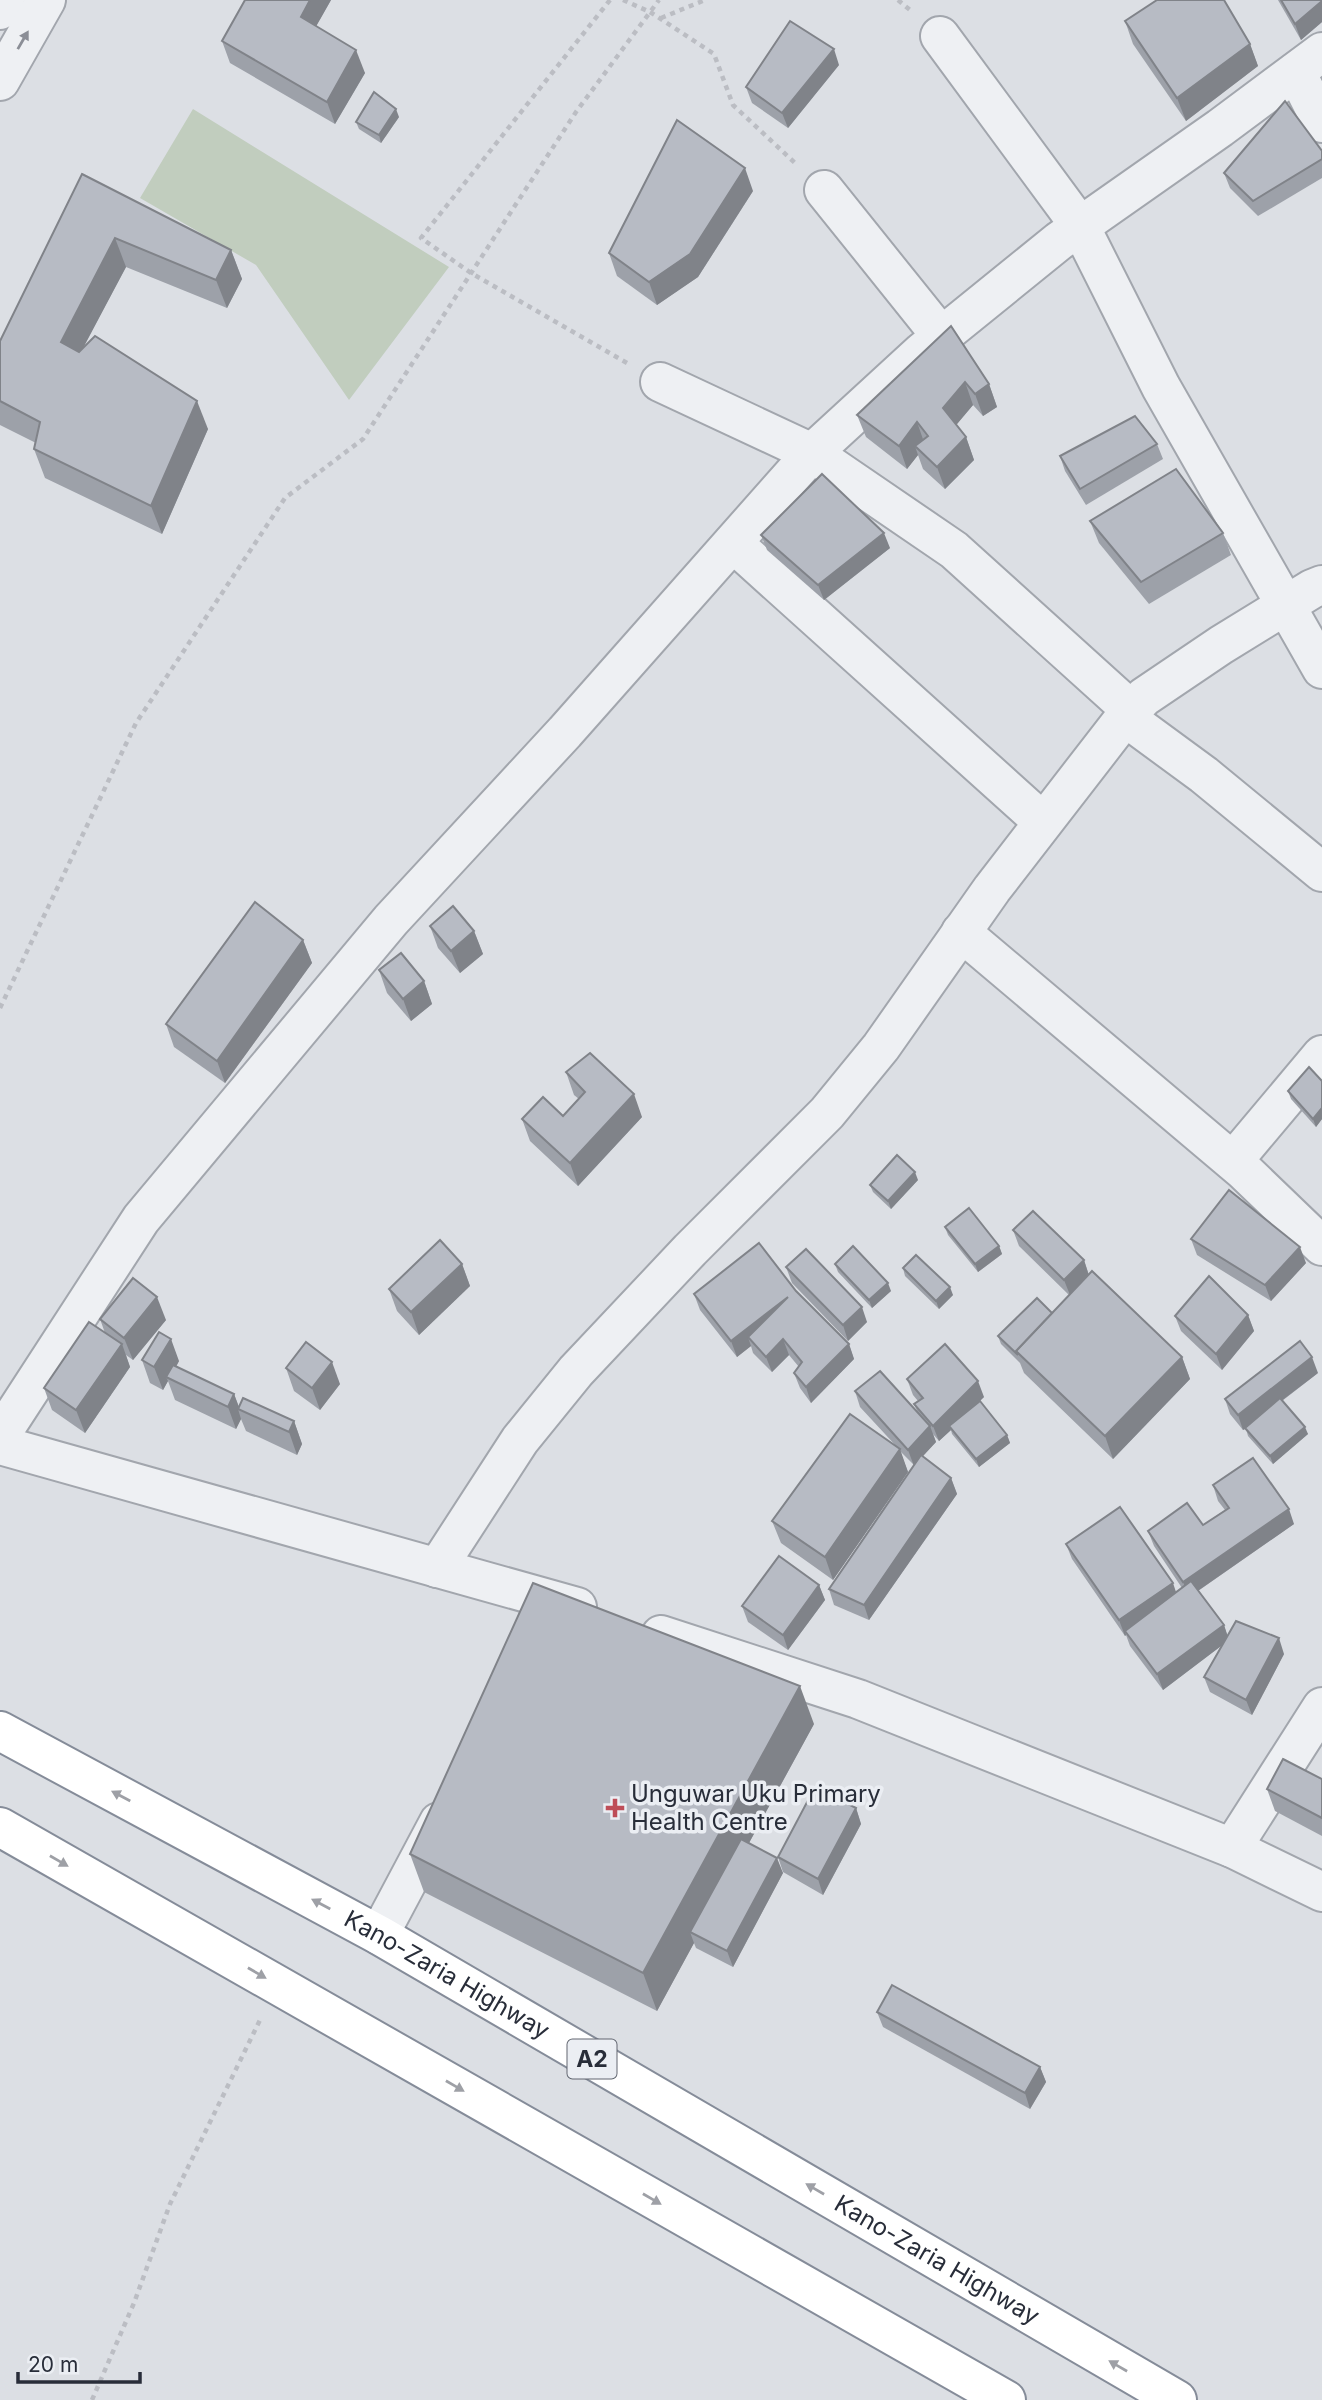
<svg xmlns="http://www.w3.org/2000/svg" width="1322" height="2400" font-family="Inter,sans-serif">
	<rect width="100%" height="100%" fill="#dcdfe4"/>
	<!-- green -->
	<path fill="#c1cdbe" d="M193,109L449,267L349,400L256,265L140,198Z"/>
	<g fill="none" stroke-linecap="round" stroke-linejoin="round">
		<defs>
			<g id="street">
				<path d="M0,10L5,0"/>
				<path d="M940,36L1080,226L1161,387L1322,669"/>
				<path d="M1296,72L1322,123"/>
				<path d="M0,81L46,0"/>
				<path d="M824,190L942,337"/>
				<path d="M660,382L812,453L954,550L1131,710"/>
				<path d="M733,543L1043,822"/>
				<path d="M1125,717L1204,775L1322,872"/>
				<path d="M961,932L1244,1171L1322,1246"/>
				<path d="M1233,1161L1322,1055"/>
				<path d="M0,1436L141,1219L391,920L565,732L812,453L922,352L1059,241L1220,128L1322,52"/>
				<path d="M0,1445L577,1607"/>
				<path d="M437,1568L520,1440L576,1371L690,1250L827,1113L881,1047L992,889L1125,717L1144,697L1221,645L1312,589L1322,585"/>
				<path d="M661,1635L858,1699L1232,1848L1322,1892"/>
				<path d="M1232,1848L1322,1707"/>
				<path d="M379,1935L439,1822"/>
			</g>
			<g id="highway">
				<path id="s1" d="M0,1731L379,1935L1177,2400"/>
				<path d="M0,1827L1006,2400"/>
			</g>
		</defs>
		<!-- street casing -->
		<use href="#street" stroke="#a2a6ad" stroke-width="42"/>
		<!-- highway casing -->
		<use href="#highway" stroke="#858c99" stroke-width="42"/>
		<!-- path -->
		<g stroke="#bbbdc3" stroke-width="4.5" stroke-dasharray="5 5" stroke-linecap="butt">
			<path d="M610,0L421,238L471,273L627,363"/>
			<path d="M623,0L650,12"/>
			<path d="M898,0L910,10"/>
			<path d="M650,12L714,54L733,105L795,163"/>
			<path d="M661,18L705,0"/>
			<path d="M0,1008L136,723L285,498L363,439L576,112L659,0"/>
			<path d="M92,2400L134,2303L170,2204L260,2020"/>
		</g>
		<!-- street -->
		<use href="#street" stroke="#eef0f3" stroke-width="38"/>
		<!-- highway -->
		<use href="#highway" stroke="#fff" stroke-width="38"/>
	</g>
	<!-- wall -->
	<g fill="#9da1a9">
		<path d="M245,0H331L316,26L365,73L335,124L230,63L222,41Z"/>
		<path d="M1278,0H1322V22L1301,40Z"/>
		<path d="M1125,21L1250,44L1258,66L1186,121L1133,44Z"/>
		<path d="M839,65L788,128L752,103L746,87Z"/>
		<path d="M399,117L381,143L359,129L356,122Z"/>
		<path d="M1322,151V178L1258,216L1230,188L1224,173Z"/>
		<path d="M82,174L231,250L242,279L227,308L126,267L82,349L208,429L162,534L45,478L34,449L36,443L0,425V341Z"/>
		<path d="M753,191L698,277L657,305L617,276L609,253Z"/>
		<path d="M951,326L989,384L997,407L983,416L973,405L956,425L966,437L974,460L945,489L923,469L918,455L907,469L866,437L857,415Z"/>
		<path d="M1157,444L1163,459L1086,505L1065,471L1060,456Z"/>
		<path d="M1090,521L1223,533L1231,555L1149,604L1099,543Z"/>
		<path d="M761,535L890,548L824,600L767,550Z"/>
		<path d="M430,926L474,931L483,954L460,973L438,948Z"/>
		<path d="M303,940L312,963L225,1083L174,1047L166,1024Z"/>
		<path d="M379,970L424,981L432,1004L411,1021L387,993Z"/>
		<path d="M566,1072L642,1117L578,1186L530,1141L522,1119L563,1116L579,1099L574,1095Z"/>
		<path d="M1322,1081V1119L1316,1127L1291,1099L1288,1091Z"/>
		<path d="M918,1180L891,1209L873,1192L870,1185Z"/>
		<path d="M945,1227L999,1246L1002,1254L978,1272L948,1235Z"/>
		<path d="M1013,1230L1084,1260L1089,1275L1182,1357L1190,1379L1113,1459L1024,1373L1020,1363L1001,1344L998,1336L1052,1313L1069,1295L1019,1246Z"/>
		<path d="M1191,1239L1306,1263L1271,1301L1197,1255Z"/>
		<path d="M462,1264L470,1286L419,1335L397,1311L389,1289Z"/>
		<path d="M835,1264L891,1291L872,1308L838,1272Z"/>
		<path d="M786,1267L867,1322L848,1341L792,1283Z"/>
		<path d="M903,1268L953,1295L939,1309L905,1276Z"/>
		<path d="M796,1291L849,1344L854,1359L811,1403L800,1388L794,1373L799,1367L789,1355L772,1372L753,1353L751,1346L737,1357L700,1310L694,1294Z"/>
		<path d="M1248,1315L1254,1331L1222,1370L1181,1331L1175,1316Z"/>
		<path d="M100,1319L166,1320L133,1360L126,1355L130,1367L85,1433L52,1410L44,1388L105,1333Z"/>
		<path d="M142,1360L179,1361L176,1367L234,1394L239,1407L294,1421L302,1444L297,1455L246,1431L241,1419L236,1429L175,1400L168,1381L163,1390L150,1383Z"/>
		<path d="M286,1368L340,1384L320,1410L294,1391Z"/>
		<path d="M1318,1373L1282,1401L1308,1434L1273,1464L1248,1436L1246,1429L1243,1430L1230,1414L1225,1399Z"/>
		<path d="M907,1379L984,1397L978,1402L1007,1435L1010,1443L979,1467L952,1434L951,1430L939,1441L933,1434L936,1442L922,1456L951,1478L957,1494L869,1620L834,1605L829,1589L914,1465L900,1451L908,1472L833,1580L781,1543L772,1521L897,1447L860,1407L855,1391L918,1413L914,1404L918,1401L913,1395Z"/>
		<path d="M1213,1485L1294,1524L1198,1591L1224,1625L1227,1635L1284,1654L1252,1715L1210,1692L1204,1677L1221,1646L1163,1690L1130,1646L1126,1635L1125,1636L1072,1559L1066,1544L1176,1592L1182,1588L1154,1546L1148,1531L1203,1525L1225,1510L1218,1501Z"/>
		<path d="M819,1585L825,1600L788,1650L748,1622L742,1606Z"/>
		<path d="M814,1724L749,1843L783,1873L733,1967L696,1948L694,1943L657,2011L424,1892L410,1854Z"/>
		<path d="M1322,1779V1836L1275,1811L1267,1789Z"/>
		<path d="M856,1808L861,1824L823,1895L783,1872L778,1857Z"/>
		<path d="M877,2012L1040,2067L1046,2082L1030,2109L883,2027Z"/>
	</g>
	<!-- shaded-wall -->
	<g fill="#808389">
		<path d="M310,0H331L309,39L301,17Z"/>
		<path d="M1322,1V22L1301,40L1295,24Z"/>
		<path d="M1250,44L1258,66L1186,121L1177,98Z"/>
		<path d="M834,49L839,65L788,128L782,113Z"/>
		<path d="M356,50L365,73L335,124L327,102Z"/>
		<path d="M396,109L399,117L381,143L379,135Z"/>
		<path d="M745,168L753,191L698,277L657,305L649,282Z"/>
		<path d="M115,238L126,267L71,371L61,342Z"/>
		<path d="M231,250L242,279L227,308L216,280Z"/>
		<path d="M965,382L973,405L952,430L943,408Z"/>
		<path d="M989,384L997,407L983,416L975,394Z"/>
		<path d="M197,401L208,429L162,534L151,506Z"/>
		<path d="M917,422L925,445L915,446L918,455L907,469L899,446Z"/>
		<path d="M966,437L974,460L945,489L937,467Z"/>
		<path d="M884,533L890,548L824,600L818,585Z"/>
		<path d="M474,931L483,954L460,973L451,951Z"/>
		<path d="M303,940L312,963L225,1083L217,1061Z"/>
		<path d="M424,981L432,1004L411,1021L403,999Z"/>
		<path d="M634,1094L642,1117L578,1186L570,1163Z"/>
		<path d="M1322,1108V1119L1316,1127L1313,1119Z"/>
		<path d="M915,1172L918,1180L891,1209L888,1201Z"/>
		<path d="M999,1246L1002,1254L978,1272L975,1264Z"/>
		<path d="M1300,1247L1306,1263L1271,1301L1265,1285Z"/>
		<path d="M1084,1260L1089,1276L1070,1295L1064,1280Z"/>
		<path d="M462,1264L470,1286L419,1335L411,1312Z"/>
		<path d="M888,1283L891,1291L872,1308L869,1300Z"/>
		<path d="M950,1287L953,1295L939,1309L936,1301Z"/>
		<path d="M157,1297L166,1320L133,1360L124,1338Z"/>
		<path d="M788,1297L748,1337L751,1346L737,1357L731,1341Z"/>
		<path d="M862,1307L867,1322L848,1341L843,1325Z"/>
		<path d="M1248,1315L1254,1331L1222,1370L1216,1354Z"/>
		<path d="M171,1339L179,1361L169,1379L166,1377L168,1381L163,1390L154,1367Z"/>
		<path d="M783,1339L789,1355L772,1372L766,1357Z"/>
		<path d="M122,1344L130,1367L85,1433L76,1410Z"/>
		<path d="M849,1344L854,1359L811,1403L806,1387Z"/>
		<path d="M1182,1357L1190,1379L1113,1459L1105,1436Z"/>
		<path d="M1312,1357L1318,1373L1243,1430L1238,1415Z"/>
		<path d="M332,1362L340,1384L320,1410L312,1388Z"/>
		<path d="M978,1381L984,1397L952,1429L949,1426L951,1430L939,1441L933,1426Z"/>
		<path d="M234,1394L240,1410L238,1409L241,1419L236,1429L228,1407Z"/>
		<path d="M294,1421L302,1444L297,1455L289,1432Z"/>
		<path d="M930,1426L936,1442L914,1466L908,1450Z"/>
		<path d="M1305,1427L1308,1434L1273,1464L1270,1456Z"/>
		<path d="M1007,1435L1010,1443L979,1467L976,1459Z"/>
		<path d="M900,1449L908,1472L833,1580L825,1557Z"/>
		<path d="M951,1478L957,1494L869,1620L864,1605Z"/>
		<path d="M1289,1509L1294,1524L1189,1597L1183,1582Z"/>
		<path d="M1173,1583L1178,1598L1125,1631L1126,1635L1125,1636L1119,1620Z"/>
		<path d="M819,1585L825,1600L788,1650L783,1635Z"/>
		<path d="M1224,1625L1229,1640L1163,1690L1157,1674Z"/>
		<path d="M1279,1638L1284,1654L1252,1715L1246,1700Z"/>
		<path d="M800,1686L814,1724L698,1936L690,1932L694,1943L657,2011L643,1973Z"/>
		<path d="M856,1808L861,1824L823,1895L818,1879Z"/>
		<path d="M777,1858L783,1873L733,1967L727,1951Z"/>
		<path d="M1040,2067L1046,2082L1030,2109L1025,2093Z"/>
	</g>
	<!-- building -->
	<g fill="#b7bbc4" stroke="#808389" stroke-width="2">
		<path d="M245,0H310L301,17L356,50L327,102L222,41Z"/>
		<path d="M1157,0H1224L1250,44L1177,98L1125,21Z"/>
		<path d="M1281,0H1322V1L1295,24Z"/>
		<path d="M790,21L834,49L782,113L746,87Z"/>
		<path d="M374,92L396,109L379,135L356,122Z"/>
		<path d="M1285,101L1322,151V159L1253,201L1224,173Z"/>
		<path d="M677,120L745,168L690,254L649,282L609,253Z"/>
		<path d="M82,174L231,250L216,280L115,238L61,342L79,352L95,336L197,401L151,506L34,449L40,422L0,401V341Z"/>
		<path d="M951,326L989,384L975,394L965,382L943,408L966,437L937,467L915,446L928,436L917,422L899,446L857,415Z"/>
		<path d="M1135,416L1157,444L1080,489L1060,456Z"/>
		<path d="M1176,469L1223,533L1141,582L1090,521Z"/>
		<path d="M822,474L884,533L818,585L761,535Z"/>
		<path d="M255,902L303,940L217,1061L166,1024Z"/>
		<path d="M453,906L474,931L451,951L430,926Z"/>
		<path d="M401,953L424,981L403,999L379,970Z"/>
		<path d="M590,1053L634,1094L570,1163L522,1119L543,1097L563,1116L585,1092L566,1072Z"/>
		<path d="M1309,1067L1322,1081V1108L1313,1119L1288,1091Z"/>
		<path d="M897,1155L915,1172L888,1201L870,1185Z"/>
		<path d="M1229,1190L1300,1247L1265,1285L1191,1239Z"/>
		<path d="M969,1208L999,1246L975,1264L945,1227Z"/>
		<path d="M1033,1211L1084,1260L1064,1280L1013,1230Z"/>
		<path d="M440,1240L462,1264L411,1312L389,1289Z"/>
		<path d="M759,1243L796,1291L849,1344L806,1387L794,1373L802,1362L783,1339L766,1357L748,1337L788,1297L731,1341L694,1294Z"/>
		<path d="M853,1246L888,1283L869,1300L835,1264Z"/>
		<path d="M806,1249L862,1307L843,1325L786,1267Z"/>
		<path d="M916,1255L950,1287L936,1301L903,1268Z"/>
		<path d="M1092,1271L1182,1357L1105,1436L1016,1351Z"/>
		<path d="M1209,1276L1248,1315L1216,1354L1175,1316Z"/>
		<path d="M133,1278L157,1297L124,1338L100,1319Z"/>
		<path d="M1037,1298L1052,1313L1016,1351L1018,1355L998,1336Z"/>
		<path d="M89,1322L122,1344L76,1410L44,1388Z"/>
		<path d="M159,1332L171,1339L154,1367L142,1360Z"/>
		<path d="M1300,1341L1312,1357L1238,1415L1225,1399Z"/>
		<path d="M306,1342L332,1362L312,1388L286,1368Z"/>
		<path d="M945,1344L978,1381L933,1426L914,1404L923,1398L907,1379Z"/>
		<path d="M173,1365L234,1394L228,1407L166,1377Z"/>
		<path d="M880,1371L930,1426L908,1450L855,1391Z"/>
		<path d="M243,1398L294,1421L289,1432L238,1409Z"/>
		<path d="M1280,1398L1305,1427L1270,1456L1245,1428Z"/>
		<path d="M980,1401L1007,1435L976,1459L949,1426Z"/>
		<path d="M850,1414L900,1449L825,1557L772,1521Z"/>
		<path d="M921,1455L951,1478L864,1605L829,1589Z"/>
		<path d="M1253,1458L1289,1509L1183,1582L1148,1531L1187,1503L1203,1525L1229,1508L1213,1485Z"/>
		<path d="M1120,1507L1173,1583L1119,1620L1066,1544Z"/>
		<path d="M779,1556L819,1585L783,1635L742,1606Z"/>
		<path d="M1191,1581L1224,1625L1157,1674L1125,1631Z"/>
		<path d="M533,1583L800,1686L643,1973L410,1854Z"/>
		<path d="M1236,1621L1279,1638L1246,1700L1204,1677Z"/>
		<path d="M1283,1759L1322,1779V1818L1267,1789Z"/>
		<path d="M815,1787L856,1808L818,1879L778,1857Z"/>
		<path d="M741,1839L777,1858L727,1951L690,1932Z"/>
		<path d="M892,1985L1040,2067L1025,2093L877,2012Z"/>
	</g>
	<!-- one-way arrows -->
	<defs><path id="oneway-solid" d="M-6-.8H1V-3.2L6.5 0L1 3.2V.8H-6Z" transform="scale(1.75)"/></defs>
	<use fill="#8b8e96" href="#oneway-solid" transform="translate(23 40) rotate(-60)"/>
	<g fill="#9ea0a6">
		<use href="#oneway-solid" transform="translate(121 1796) rotate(-152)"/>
		<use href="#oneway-solid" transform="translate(59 1861) rotate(30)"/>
		<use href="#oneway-solid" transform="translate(321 1904) rotate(-152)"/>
		<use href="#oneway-solid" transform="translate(257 1973) rotate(30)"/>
		<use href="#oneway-solid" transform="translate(455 2086) rotate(30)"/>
		<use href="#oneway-solid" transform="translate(815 2189) rotate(-150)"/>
		<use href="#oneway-solid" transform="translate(652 2199) rotate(30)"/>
		<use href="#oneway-solid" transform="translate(1118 2366) rotate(-150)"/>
	</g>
	<!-- markers -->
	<path fill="#be4d58" stroke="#ebeef3" stroke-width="2.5" d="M611.5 1797.5h7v7h7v7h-7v7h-7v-7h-7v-7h7z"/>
	<g text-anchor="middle" stroke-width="7" stroke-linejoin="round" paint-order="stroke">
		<!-- shield labels -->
		<rect fill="#ebeef3" stroke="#626771" stroke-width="2" x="567.5" y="2039.5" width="49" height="39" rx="5"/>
		<g font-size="23" font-weight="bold" fill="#282d39">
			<text x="592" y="2067">A2</text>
		</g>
		<!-- poi labels -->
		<g font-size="24" fill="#282d39" stroke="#ebeef3" text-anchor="start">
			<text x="631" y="1802">Unguwar Uku Primary<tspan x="631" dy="28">Health Centre</tspan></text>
		</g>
		<!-- street labels -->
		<g font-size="24" fill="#282d39" stroke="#ebeef3">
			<text dy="8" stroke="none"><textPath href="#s1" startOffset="509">Kano-Zaria Highway</textPath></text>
			<text dy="8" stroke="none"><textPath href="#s1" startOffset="1076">Kano-Zaria Highway</textPath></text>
		</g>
	</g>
	<!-- scale -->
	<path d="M18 2372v10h122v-10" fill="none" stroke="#282d39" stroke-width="3.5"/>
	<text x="28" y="2372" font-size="21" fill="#282d39" stroke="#ebeef3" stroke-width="5" paint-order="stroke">20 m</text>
</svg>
